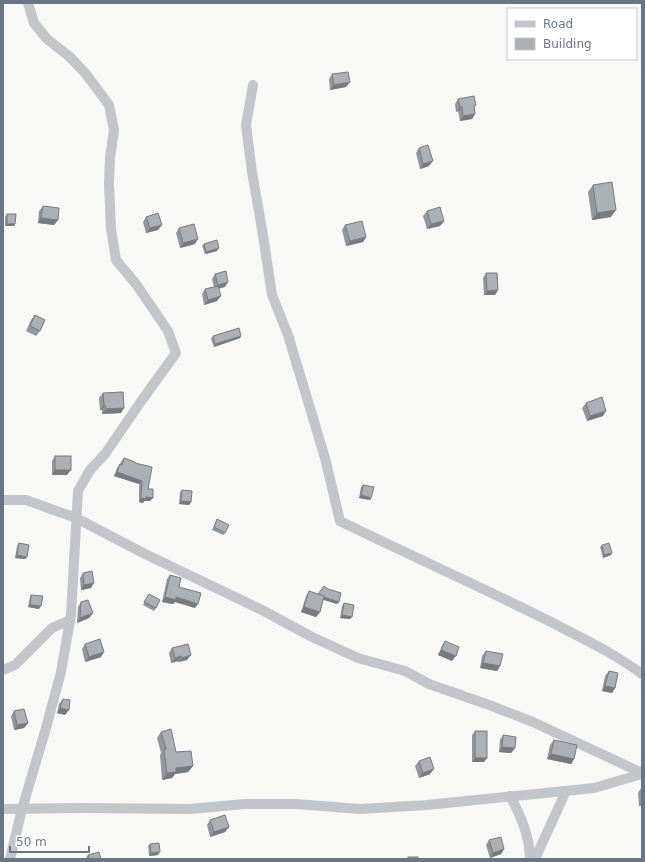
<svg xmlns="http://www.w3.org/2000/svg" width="645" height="862" font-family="'DejaVu Sans',sans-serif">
	<rect width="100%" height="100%" fill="#f8f8f6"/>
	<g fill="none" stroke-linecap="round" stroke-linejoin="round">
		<!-- street -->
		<g stroke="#c2c5c9" stroke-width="10">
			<path d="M253,85L246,125L252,172L263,235L272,295L288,335L325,458L340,521C411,556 484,588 555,624C584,639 615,654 642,674"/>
			<path d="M3,500H26L76,518L145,554L262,610L312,637L358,658L405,671L429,684L492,706L533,722L642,773"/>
			<path d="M3,670L15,665L52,628L70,620"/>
			<path d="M510,796C520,814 530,838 530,859"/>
			<path d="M3,809L81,808L190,809L245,804H296L360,809L427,805L594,788L642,774"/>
			<path d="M10,859L22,809L46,728L61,672L71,615L78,491L90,470L105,454L142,400L176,353L168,331L136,284L116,260L111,229L109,184L110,158L114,130L109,105L86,74L70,57L47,39L34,23L28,3"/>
			<path d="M535,859L566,791"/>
		</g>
	</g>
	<!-- wall -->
	<g fill="#92979d">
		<path d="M332,74L346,87L330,90L329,79Z"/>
		<path d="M458,99L476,105L474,107L475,114L472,119L460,121L458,111L456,112L455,104Z"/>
		<path d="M419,148L429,166L420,169L416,153Z"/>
		<path d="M593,185L611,217L592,220L588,192Z"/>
		<path d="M43,206L58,220L54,225L38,223L39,211Z"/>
		<path d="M427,211L440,226L427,229L423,216Z"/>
		<path d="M7,214L15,224L14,226H5V217Z"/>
		<path d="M146,217L158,230L146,233L143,222Z"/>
		<path d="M345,225L366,237L363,242L346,246L342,230Z"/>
		<path d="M179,228L195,244L180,248L176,233Z"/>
		<path d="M204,244L217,251L205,254L202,246Z"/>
		<path d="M486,273L498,290L495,295H484L483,278Z"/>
		<path d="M215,274L225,287L219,288L217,301L204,305L202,294L205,289L214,287L212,279Z"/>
		<path d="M35,315L40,331L36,336L26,331L31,320Z"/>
		<path d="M213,336L240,338L214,347L211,339Z"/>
		<path d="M103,393L121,413L102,414V410H100L99,398Z"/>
		<path d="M586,403L603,416L587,421L582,408Z"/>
		<path d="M55,456L67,475H52V461Z"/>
		<path d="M124,458L135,463L148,489L150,501H144L143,503L139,502V484L114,476L117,468L120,464L121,462Z"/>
		<path d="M363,485L370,500L359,498L361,487Z"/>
		<path d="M182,490L191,502L189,505L179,504L180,492Z"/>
		<path d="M217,519L225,533L223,535L212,530Z"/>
		<path d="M19,543L27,557L25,559L15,558L17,546Z"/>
		<path d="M602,545L612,553L611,555L603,558L600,547Z"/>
		<path d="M83,573L91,588L81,590L80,578Z"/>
		<path d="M170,575L195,608L175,602L173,604L162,602L167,579Z"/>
		<path d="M309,591L337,604L323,600L320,612L316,617L301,612L306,596Z"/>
		<path d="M149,594L156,608L154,611L143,605Z"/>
		<path d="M31,595L39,609L28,607L30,597Z"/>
		<path d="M81,602L93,613L89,618L77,623L78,607Z"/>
		<path d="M344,603L350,619L340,618L342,606Z"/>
		<path d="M445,641L452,661L438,655L442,646Z"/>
		<path d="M85,644L101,657L85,662L82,649Z"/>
		<path d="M172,648L187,660L178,662V661L171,663L169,653Z"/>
		<path d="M486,651L500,666L497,671L480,668L482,656Z"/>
		<path d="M609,671L615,688L612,693L602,691L605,676Z"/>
		<path d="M63,699L65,715L57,713L59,704Z"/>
		<path d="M14,711L28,723L24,728L14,730L11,716Z"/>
		<path d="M475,731L484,762H472V735Z"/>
		<path d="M161,732L176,752L193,766L188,772L175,774L172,778L162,780L160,755L161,753L157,738Z"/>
		<path d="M503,735L515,748L511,753L499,752L500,740Z"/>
		<path d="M554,740L574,759L571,764L547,759L550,745Z"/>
		<path d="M419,761L430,774L419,778L415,766Z"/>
		<path d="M641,788H642V805L639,806L638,793Z"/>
		<path d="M210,820L229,827L225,832L210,837L207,825Z"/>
		<path d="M489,840L504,849L501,854L490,858L486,845Z"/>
		<path d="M150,844L158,855L149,856L148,846Z"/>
		<path d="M88,855L101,859H85Z"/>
	</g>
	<!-- shaded-wall -->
	<g fill="#777b7f">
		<path d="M350,82L346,87L330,90L334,85Z"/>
		<path d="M460,107H462L458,111L456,112Z"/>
		<path d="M475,114L472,119L460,121L463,116Z"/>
		<path d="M433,161L429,166L420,169L423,164Z"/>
		<path d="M616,210L611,217L592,220L597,213Z"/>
		<path d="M41,218L58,220L54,225L38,223Z"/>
		<path d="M444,221L440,226L427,229L431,224Z"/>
		<path d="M7,224H15L14,226H5Z"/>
		<path d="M162,225L158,230L146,233L150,228Z"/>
		<path d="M366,237L363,242L346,246L350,241Z"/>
		<path d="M198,239L195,244L180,248L183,243Z"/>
		<path d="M219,248L217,251L205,254L206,252Z"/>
		<path d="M228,282L225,287L214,290L218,285Z"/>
		<path d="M498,290L495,295H484L487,291Z"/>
		<path d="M221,296L217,301L204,305L208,300Z"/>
		<path d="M241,336L240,338L214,347L215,344Z"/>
		<path d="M104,405H105L102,410H100Z"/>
		<path d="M124,408L121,413L102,414L106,409Z"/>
		<path d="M606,411L603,416L587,421L590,416Z"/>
		<path d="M55,470H71L67,475H52Z"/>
		<path d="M117,472L142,481L139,484L114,476Z"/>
		<path d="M361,495L371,498L370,500L359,498Z"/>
		<path d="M146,497L153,498L150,501H144L143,503L139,502L141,498Z"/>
		<path d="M181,501L191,502L189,505L179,504Z"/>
		<path d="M612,553L611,555L603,558L604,555Z"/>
		<path d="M17,555L27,557L25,559L15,558Z"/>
		<path d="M94,583L91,588L81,590L84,585Z"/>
		<path d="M317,595L339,602L337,604L316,597Z"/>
		<path d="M165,597H176L198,604L195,608L175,602L173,604L162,602Z"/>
		<path d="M30,605L41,606L39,609L28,607Z"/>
		<path d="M304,607L320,612L316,617L301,612Z"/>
		<path d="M93,613L89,618L77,623L80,618Z"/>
		<path d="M342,615L352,617L350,619L340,618Z"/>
		<path d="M441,650L456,656L452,661L438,655Z"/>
		<path d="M104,652L101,657L85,662L89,657Z"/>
		<path d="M191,655L187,660L178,662L182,658Z"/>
		<path d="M181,656L178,661L171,663L175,658Z"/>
		<path d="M483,663L500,666L497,671L480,668Z"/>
		<path d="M605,686L615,688L612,693L602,691Z"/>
		<path d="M60,708L69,710L65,715L57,713Z"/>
		<path d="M28,723L24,728L14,730L17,725Z"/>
		<path d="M502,747L515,748L511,753L499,752Z"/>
		<path d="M551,754L574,759L571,764L547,759Z"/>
		<path d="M475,758H487L484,762H472Z"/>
		<path d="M193,766L188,772L175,774L172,778L162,780L167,773L176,768Z"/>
		<path d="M434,769L430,774L419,778L423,773Z"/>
		<path d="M642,801V805L639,806Z"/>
		<path d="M229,827L225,832L210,837L214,832Z"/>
		<path d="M504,849L501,854L490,858L493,853Z"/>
		<path d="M160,852L158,855L149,856L151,853Z"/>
	</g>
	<!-- building -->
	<g fill="#aab0b6" stroke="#777b7f">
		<path d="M348,72L350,82L334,85L332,74Z"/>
		<path d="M474,96L476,105L474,106L475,114L463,116L462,107H460L458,99Z"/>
		<path d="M428,145L433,161L423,164L419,148Z"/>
		<path d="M612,182L616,210L597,213L593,185Z"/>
		<path d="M43,206L59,208L58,220L41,218Z"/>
		<path d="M440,207L444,221L431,224L427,211Z"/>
		<path d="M158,213L162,225L150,228L146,217Z"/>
		<path d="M7,214H16L15,224H7Z"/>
		<path d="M362,221L366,237L350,241L345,225Z"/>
		<path d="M194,224L198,239L183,243L179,228Z"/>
		<path d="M217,240L219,248L206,252L204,244Z"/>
		<path d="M226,271L228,282L218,285L215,274Z"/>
		<path d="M486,273H497L498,290L487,291Z"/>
		<path d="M218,286L221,296L208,300L205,289Z"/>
		<path d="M35,315L45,320L40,331L30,326Z"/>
		<path d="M239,328L241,336L215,344L213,336Z"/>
		<path d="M123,392L124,408L106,409L105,405H104L103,393Z"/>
		<path d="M602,397L606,411L590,416L586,403Z"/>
		<rect x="55" y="456" width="16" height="14"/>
		<path d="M124,458L135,462V463L152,467L148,489H153V498L146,497V499L141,498L142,481L117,472L120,464L122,465Z"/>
		<path d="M363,485L374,487L371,498L361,495Z"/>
		<path d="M182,490L192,491L191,502L181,501Z"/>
		<path d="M217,519L229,525L225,533L214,527Z"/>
		<path d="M19,543L29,545L27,557L17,555Z"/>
		<path d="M609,543L612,553L604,555L602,545Z"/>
		<path d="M92,571L94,583L84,585L83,573Z"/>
		<path d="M170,575L181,578L179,587L201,593L198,604L176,597V600L165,597Z"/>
		<path d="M324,586L328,589L341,593L339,602L324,597V596L318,594Z"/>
		<path d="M309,591L324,596L320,612L304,607Z"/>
		<path d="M149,594L160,600L156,608L144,602Z"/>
		<path d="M31,595L43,596L41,606L30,605Z"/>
		<path d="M88,600L93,613L80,618L81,602Z"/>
		<path d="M344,603L354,605L352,617L342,615Z"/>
		<path d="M100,639L104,652L89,657L85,644Z"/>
		<path d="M445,641L459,647L456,656L441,650Z"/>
		<path d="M188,644L191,655L182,658L181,656L175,658L172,648Z"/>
		<path d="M486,651L503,654L500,666L483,663Z"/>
		<path d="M609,671L618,673L615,688L605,686Z"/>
		<path d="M63,699L70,700L69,710L60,708Z"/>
		<path d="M24,709L28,723L17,725L14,711Z"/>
		<path d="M171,729L176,752L191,751L193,766L176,768V772L167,773L164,749H166L161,732Z"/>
		<rect x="475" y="731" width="12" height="27"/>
		<path d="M503,735L516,737L515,748L502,747Z"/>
		<path d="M554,740L577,745L574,759L551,754Z"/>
		<path d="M430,757L434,769L423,773L419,761Z"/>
		<path d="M225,815L229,827L214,832L210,820Z"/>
		<path d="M501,837L504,849L493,853L489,840Z"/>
		<path d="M159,843L160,852L151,853L150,844Z"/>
		<path d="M99,852L101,859H89L88,855Z"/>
		<rect x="408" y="857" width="10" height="2"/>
	</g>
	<!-- border -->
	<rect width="645" height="862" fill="none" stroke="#6a7684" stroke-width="8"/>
	<!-- legend -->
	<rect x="507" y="8" width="130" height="52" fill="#ffffff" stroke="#c3c8ce"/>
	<rect x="515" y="21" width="20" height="6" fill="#c2c5c9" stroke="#c3c8ce"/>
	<text x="543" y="28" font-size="12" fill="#6a7684">Road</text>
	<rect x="515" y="38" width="20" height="12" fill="#aab0b6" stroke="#c3c8ce"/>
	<text x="543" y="48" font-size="12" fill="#6a7684">Building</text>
	<!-- scale -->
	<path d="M10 846v6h79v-6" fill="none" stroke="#6a7684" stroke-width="2"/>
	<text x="16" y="846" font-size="12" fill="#6a7684" stroke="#ffffff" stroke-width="3" paint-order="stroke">50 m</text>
</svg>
